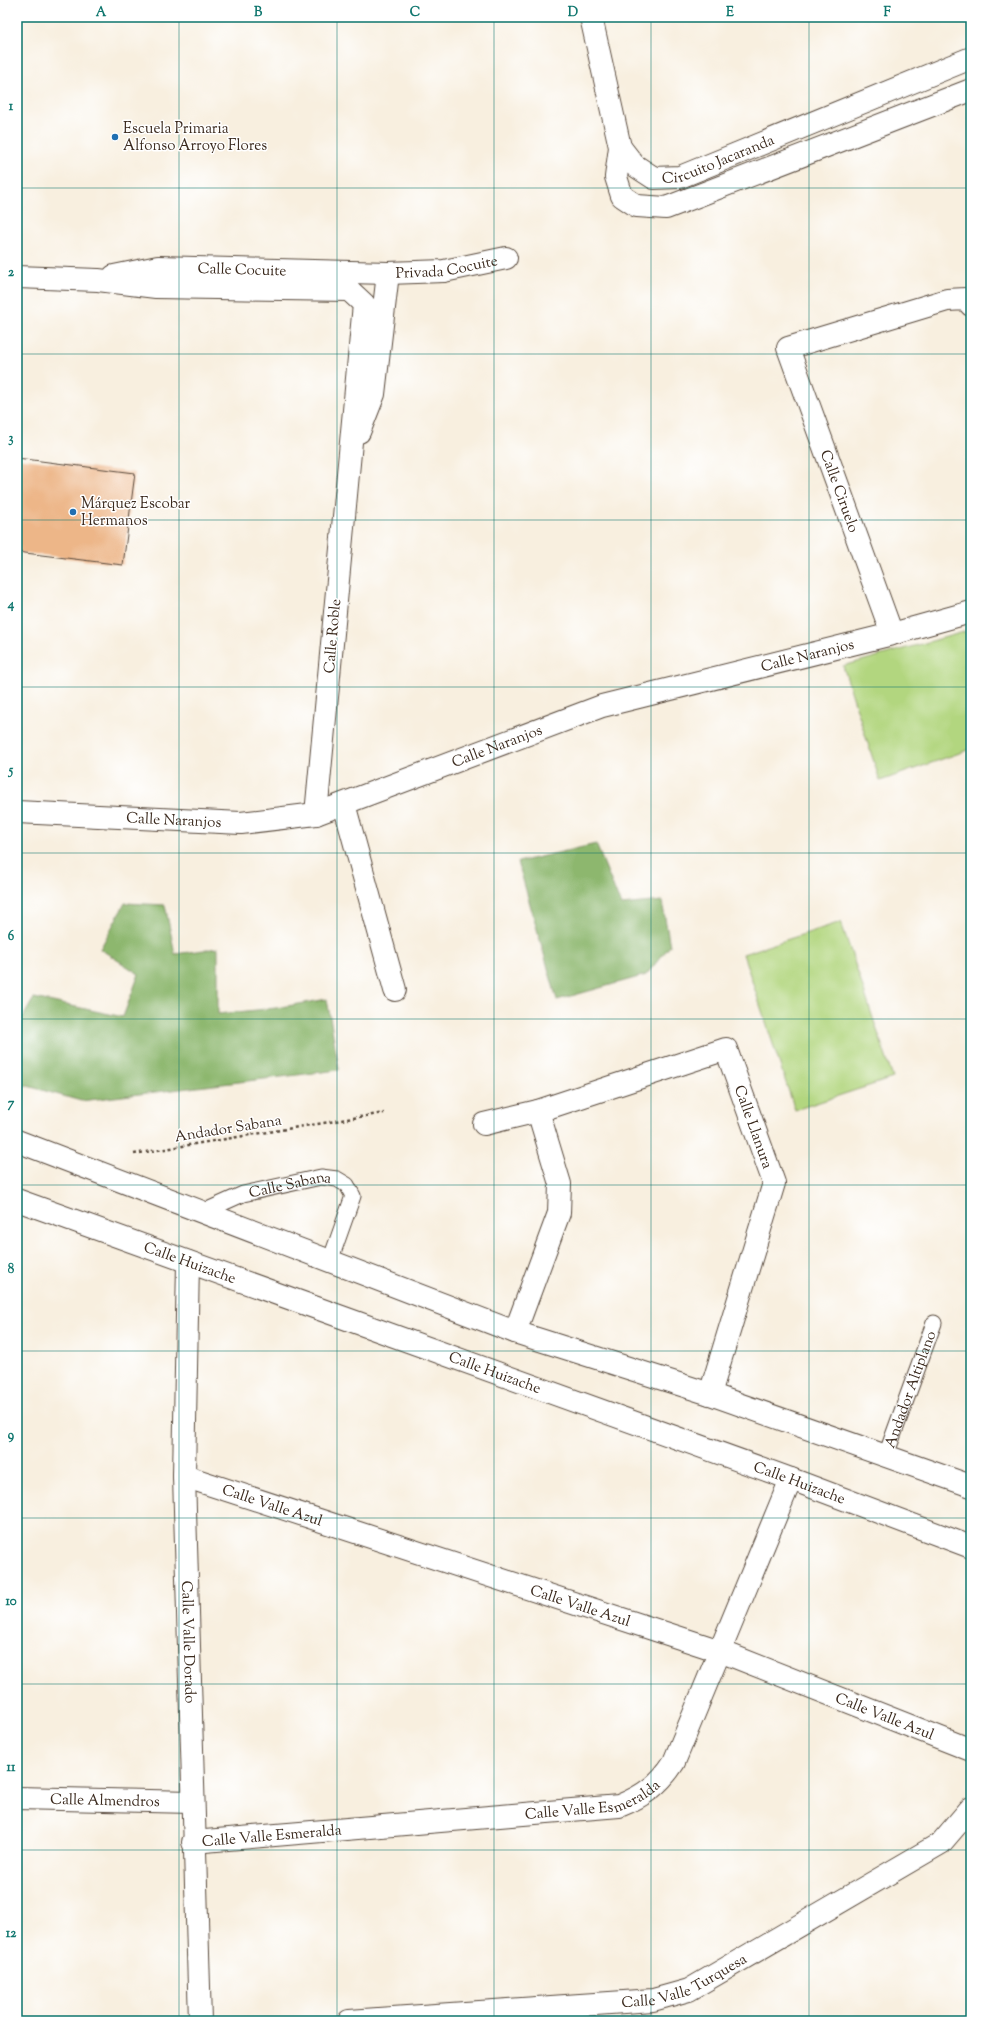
<svg xmlns="http://www.w3.org/2000/svg" width="988" height="2038" font-family="'Sorts Mill Goudy',serif">
	<rect width="100%" height="100%" fill="#fff"/>
	<filter id="ink" filterUnits="userSpaceOnUse"><feTurbulence type="fractalNoise" baseFrequency=".025" numOctaves="2"/><feDisplacementMap in="SourceGraphic" scale="8" xChannelSelector="R" yChannelSelector="G"/><feConvolveMatrix kernelMatrix="1 2 1 2 8 2 1 2 1" color-interpolation-filters="sRGB"/></filter>
	<filter id="wash" filterUnits="userSpaceOnUse"><feTurbulence type="fractalNoise" baseFrequency=".012" numOctaves="4" result="noise"/><feDisplacementMap in="SourceGraphic" scale="16" xChannelSelector="R" yChannelSelector="G"/><feGaussianBlur stdDeviation="0.9" result="paint"/><feColorMatrix in="noise" values="0 0 0 0 0 0 0 0 0 0 0 0 0 0 0 0 0 1.4 0 .05"/><feComposite in="paint" operator="in"/></filter>
	<g filter="url(#wash)">
		<rect width="100%" height="100%" fill="#f8efdf"/>
		<!-- green -->
		<g fill="#b2d67f" stroke="#76804e">
			<path d="M971,630V749L880,781L843,666Z"/>
			<path d="M841,922L893,1078L795,1110L743,954Z"/>
		</g>
		<!-- forest -->
		<g fill="#8db76e" stroke="#647046">
			<path d="M596,844L621,905L662,901L670,946L646,975L557,1000L518,862Z"/>
			<path d="M125,903L165,905L175,954L218,948V1014L276,1008L327,999L339,1070L81,1101L17,1083V1016L23,1017L34,998L123,1017L139,974L100,949Z"/>
		</g>
		<g id="blocks">
			<!-- building -->
			<path fill="#edb688" d="M17,458L135,473L123,565L17,552Z"/>
		</g>
	</g>
	<g filter="url(#ink)">
		<use href="#blocks" fill-opacity="0" stroke="#57483b" stroke-width="1"/>
		<g fill="none" stroke-linecap="round" stroke-linejoin="round">
			<defs>
				<g id="lane">
					<path id="s1" d="M203,1212L243,1194L321,1177L337,1179L347,1185L353,1196L330,1261"/>
					<path id="s2" d="M886,1455L934,1323"/>
				</g>
				<g id="street">
					<path d="M591,17L620,147L616,177L622,196L637,206L666,208L971,90"/>
					<path id="s3" d="M620,147L634,165L654,178L680,177L971,58"/>
					<path id="s4" d="M114,276L158,267L388,273L444,271L506,258"/>
					<path d="M17,277L98,280L156,287L349,290L364,304L316,814"/>
					<path d="M359,432L374,394L388,273"/>
					<path d="M892,634L788,348L947,300L966,299L971,305"/>
					<path d="M344,804L395,990"/>
					<path id="s5" d="M17,812L241,823L316,814L602,706L892,634L971,612"/>
					<path id="s6" d="M484,1124L538,1111L726,1049L774,1183L710,1394"/>
					<path d="M17,1141L515,1332L710,1394L971,1486"/>
					<path id="s7" d="M188,1262L184,1476L200,2021"/>
					<path d="M515,1332L559,1213L560,1184L538,1111"/>
					<path id="s8" d="M184,1476L720,1651L971,1750"/>
					<path id="s9" d="M17,1798L192,1802"/>
					<path id="s10" d="M193,1842L619,1806C644,1796 660,1784 674,1762L791,1479"/>
					<path id="s11" d="M349,2021L653,2000L689,1990L941,1843L971,1808"/>
				</g>
				<g id="secondary">
					<path id="s12" d="M17,1200L791,1479L971,1547"/>
				</g>
			</defs>
			<!-- lane casing -->
			<use href="#lane" stroke="#57483b" stroke-width="17"/>
			<!-- street casing -->
			<use href="#street" stroke="#57483b" stroke-width="24"/>
			<!-- secondary casing -->
			<use href="#secondary" stroke="#57483b" stroke-width="24"/>
			<!-- path -->
			<path stroke="#57483b" stroke-width="2.5" stroke-dasharray="3 3" stroke-linecap="butt" d="M134,1154L384,1113"/>
			<!-- lane -->
			<use href="#lane" stroke="#fff" stroke-width="15"/>
			<!-- street -->
			<use href="#street" stroke="#fff" stroke-width="22"/>
			<!-- secondary -->
			<use href="#secondary" stroke="#fff" stroke-width="22"/>
		</g>
	</g>
	<!-- grid -->
	<path fill="none" stroke="#0f766e" stroke-width="1" stroke-opacity="0.55" d="M179,17V2021M337,17V2021M494,17V2021M651,17V2021M809,17V2021M17,188H971M17,354H971M17,520H971M17,687H971M17,853H971M17,1019H971M17,1185H971M17,1351H971M17,1518H971M17,1684H971M17,1850H971"/>
	<!-- markers -->
	<g fill="#1f6fb2" stroke="#fff" stroke-width="1.5">
		<circle cx="115" cy="137" r="4"/>
		<circle cx="73" cy="512" r="4"/>
	</g>
	<g text-anchor="middle" stroke-width="3" stroke-linejoin="round" paint-order="stroke">
		<!-- poi labels -->
		<g font-size="15" fill="#3b2a1e" stroke="#fff" text-anchor="start">
			<text x="123" y="133">Escuela Primaria<tspan x="123" dy="17">Alfonso Arroyo Flores</tspan></text>
			<text x="81" y="508">Márquez Escobar<tspan x="81" dy="17">Hermanos</tspan></text>
		</g>
		<!-- street labels -->
		<g font-size="15" fill="#3b2a1e" stroke="#fff">
			<text dy="5" stroke="none"><textPath href="#s3" startOffset="114">Circuito Jacaranda</textPath></text>
			<text dy="5" stroke="none"><textPath href="#s4" startOffset="334">Privada Cocuite</textPath></text>
			<text dy="5" stroke="none"><textPath href="#s4" startOffset="129">Calle Cocuite</textPath></text>
			<text transform="translate(840 491) rotate(70)" y="5">Calle Ciruelo</text>
			<text transform="translate(332 636) rotate(-85)" y="5">Calle Roble</text>
			<text dy="5" stroke="none"><textPath href="#s5" startOffset="817">Calle Naranjos</textPath></text>
			<text dy="5" stroke="none"><textPath href="#s5" startOffset="493">Calle Naranjos</textPath></text>
			<text dy="5" stroke="none"><textPath href="#s5" startOffset="157">Calle Naranjos</textPath></text>
			<text dy="5" stroke="none"><textPath href="#s6" startOffset="336">Calle Llanura</textPath></text>
			<text transform="translate(228 1128) rotate(-9)" y="5">Andador Sabana</text>
			<text dy="5" stroke="none"><textPath href="#s1" startOffset="92">Calle Sabana</textPath></text>
			<text dy="5" stroke="none"><textPath href="#s12" startOffset="184">Calle Huizache</textPath></text>
			<text dy="5" stroke="none"><textPath href="#s12" startOffset="508">Calle Huizache</textPath></text>
			<text dy="5" stroke="none"><textPath href="#s2" startOffset="70">Andador Altiplano</textPath></text>
			<text dy="5" stroke="none"><textPath href="#s12" startOffset="832">Calle Huizache</textPath></text>
			<text dy="5" stroke="none"><textPath href="#s8" startOffset="93">Calle Valle Azul</textPath></text>
			<text dy="5" stroke="none"><textPath href="#s8" startOffset="417">Calle Valle Azul</textPath></text>
			<text dy="5" stroke="none"><textPath href="#s7" startOffset="380">Calle Valle Dorado</textPath></text>
			<text dy="5" stroke="none"><textPath href="#s8" startOffset="741">Calle Valle Azul</textPath></text>
			<text dy="5" stroke="none"><textPath href="#s10" startOffset="403">Calle Valle Esmeralda</textPath></text>
			<text dy="5" stroke="none"><textPath href="#s9" startOffset="88">Calle Almendros</textPath></text>
			<text dy="5" stroke="none"><textPath href="#s10" startOffset="79">Calle Valle Esmeralda</textPath></text>
			<text dy="5" stroke="none"><textPath href="#s11" startOffset="340">Calle Valle Turquesa</textPath></text>
		</g>
	</g>
	<!-- margin -->
	<rect width="988" height="2038" fill="none" stroke="#fff" stroke-width="44"/>
	<rect x="22" y="22" width="944" height="1994" fill="none" stroke="#0f766e" stroke-width="1.5"/>
	<g font-size="13" text-anchor="middle" font-weight="bold" fill="#0f766e">
		<text x="101" y="16">A</text>
		<text x="258" y="16">B</text>
		<text x="415" y="16">C</text>
		<text x="573" y="16">D</text>
		<text x="730" y="16">E</text>
		<text x="887" y="16">F</text>
		<text x="11" y="110">1</text>
		<text x="11" y="276">2</text>
		<text x="11" y="442">3</text>
		<text x="11" y="608">4</text>
		<text x="11" y="774">5</text>
		<text x="11" y="940">6</text>
		<text x="11" y="1107">7</text>
		<text x="11" y="1273">8</text>
		<text x="11" y="1439">9</text>
		<text x="11" y="1605">10</text>
		<text x="11" y="1771">11</text>
		<text x="11" y="1937">12</text>
	</g>
</svg>
